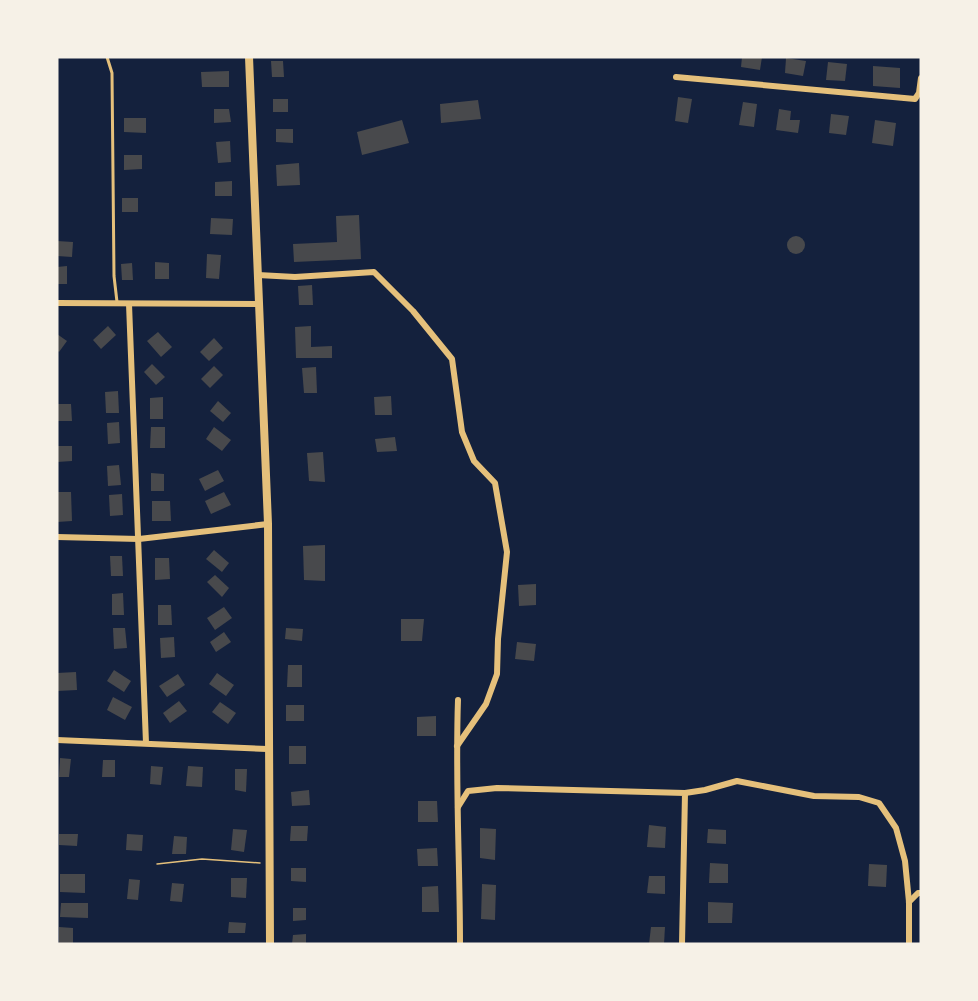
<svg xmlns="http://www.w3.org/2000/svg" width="978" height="1001" font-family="Barlow,sans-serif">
	<rect width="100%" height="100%" fill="#14213d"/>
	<!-- building -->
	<g fill="#48494c">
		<path d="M742,57H762L760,70L741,67Z"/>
		<path d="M786,58L806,61L803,76L785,73Z"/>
		<path d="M271,61H283L284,77H272Z"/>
		<path d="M828,62L847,64L845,81L826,80Z"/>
		<path d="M873,66L900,68V88L873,86Z"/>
		<path d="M229,71V87H202L201,72Z"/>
		<path d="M678,97L692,99L688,123L675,121Z"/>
		<rect x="273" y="99" width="15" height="13"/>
		<path d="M478,100L481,119L441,123L440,104Z"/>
		<path d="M743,102L757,104L754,127L739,125Z"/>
		<path d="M214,109H229L231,122L214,123Z"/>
		<path d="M779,109L791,111L790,120H800L798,133L776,130Z"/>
		<path d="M831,114L849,116L846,135L829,133Z"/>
		<path d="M124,118H146V133L124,132Z"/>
		<path d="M402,120L409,143L362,155L357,132Z"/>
		<path d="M875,120L896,123L893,146L872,143Z"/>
		<path d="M276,129H293V143L276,142Z"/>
		<path d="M230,141L231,162L218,163L216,142Z"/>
		<path d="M124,155H142V169L124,170Z"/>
		<path d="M299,163L300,185L277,186L276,165Z"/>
		<path d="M232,181V196H215V182Z"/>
		<rect x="122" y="198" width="16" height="14"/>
		<path d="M359,215L361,259L294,262L293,244L337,242L336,216Z"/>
		<path d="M211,218L233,219L232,235L210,234Z"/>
		<circle cx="796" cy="245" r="9"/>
		<path d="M57,241L73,242L72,257L57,256Z"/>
		<path d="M207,254L221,255L219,279L206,278Z"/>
		<path d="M155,262L169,263V279H155Z"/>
		<path d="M132,263L133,280H122L121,264Z"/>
		<path d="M67,266V284H57V267Z"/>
		<path d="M312,285L313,305H299L298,286Z"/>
		<path d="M108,326L116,335L101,349L93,340Z"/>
		<path d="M311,326V347L332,346V358H296L295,327Z"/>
		<path d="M158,332L172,347L161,357L147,341Z"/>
		<path d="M57,334L67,341L59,352L57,350Z"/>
		<path d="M214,338L223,348L209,361L200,352Z"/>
		<path d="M152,364L165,377L156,385L144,372Z"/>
		<path d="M214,366L223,375L210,388L201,379Z"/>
		<path d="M316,367L317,393H304L302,368Z"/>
		<path d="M118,391L119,413H106L105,392Z"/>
		<path d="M391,396L392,415H375L374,397Z"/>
		<path d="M163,397V419H150V398Z"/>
		<path d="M218,401L231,413L223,422L210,411Z"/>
		<path d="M57,404H71L72,421H57Z"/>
		<path d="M119,422L120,443L108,444L107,423Z"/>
		<path d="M151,427H165V448H150Z"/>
		<path d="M214,427L231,440L222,451L206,439Z"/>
		<path d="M395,437L397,451L377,452L375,439Z"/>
		<path d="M57,446H72V461L57,462Z"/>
		<path d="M323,452L325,482L309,481L307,453Z"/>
		<path d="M119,465L121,485L108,486L107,466Z"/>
		<path d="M218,470L224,481L205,491L199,479Z"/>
		<path d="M151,473L164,474V491H151Z"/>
		<path d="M57,492H71L72,521L57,522Z"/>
		<path d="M224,492L231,505L211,514L205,501Z"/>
		<path d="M122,494L123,515L110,516L109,495Z"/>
		<path d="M152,501H170L171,521H152Z"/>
		<path d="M325,545V581L304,580L303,546Z"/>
		<path d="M214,550L229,563L222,572L206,559Z"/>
		<path d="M110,556H122L123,576H111Z"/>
		<path d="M155,558H169L170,579L155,580Z"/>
		<path d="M215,575L229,588L222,597L207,582Z"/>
		<path d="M536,584V605L519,606L518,585Z"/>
		<path d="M123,593L124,615H112V594Z"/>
		<path d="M158,605H171L172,625H158Z"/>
		<path d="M224,607L232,618L215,630L207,618Z"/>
		<path d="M401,619H424L422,641H401Z"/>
		<path d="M113,628H125L127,648L114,649Z"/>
		<path d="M286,628L303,629L302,641L285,639Z"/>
		<path d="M224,632L231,642L216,652L210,642Z"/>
		<path d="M174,637L175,657L161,658L160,638Z"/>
		<path d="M517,642L536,644L534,661L515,659Z"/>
		<path d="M288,665H302V687H287Z"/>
		<path d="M114,670L131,681L124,692L107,681Z"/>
		<path d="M76,672L77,690L57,691V673Z"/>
		<path d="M217,673L234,685L226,696L209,684Z"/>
		<path d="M178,674L185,685L167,697L159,686Z"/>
		<path d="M113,697L132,707L125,720L107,710Z"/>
		<path d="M179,701L187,711L170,723L163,713Z"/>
		<path d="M220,702L236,713L228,724L212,712Z"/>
		<rect x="286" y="705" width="18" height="16"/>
		<path d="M436,716V736H417V717Z"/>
		<rect x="289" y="746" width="17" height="18"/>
		<path d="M60,758L71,759L69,777H59Z"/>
		<path d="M103,760H115V777H102Z"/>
		<path d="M151,766L163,767L161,785L150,784Z"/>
		<path d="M188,766L203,767L202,787L186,786Z"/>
		<path d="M235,769H247L246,792L235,790Z"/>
		<path d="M309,790L310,805L292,806L291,792Z"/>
		<path d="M418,801H437L438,822H418Z"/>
		<path d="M649,825L666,827L665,848L647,847Z"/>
		<path d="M291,826H308L307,841H290Z"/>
		<path d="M480,828L496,829L495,860L480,858Z"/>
		<path d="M233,829L247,830L244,852L231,850Z"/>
		<path d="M708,829L726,830V844L707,843Z"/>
		<path d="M59,834H78L77,846L59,845Z"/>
		<path d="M127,834L143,835L142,851L126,850Z"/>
		<path d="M174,836L187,837L186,854H172Z"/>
		<path d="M437,848L438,866H418L417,849Z"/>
		<path d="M710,863L728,864V883H709Z"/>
		<path d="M869,864L887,865L886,887L868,886Z"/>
		<path d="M291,868H306V882L291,881Z"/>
		<path d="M60,874H85V893L60,892Z"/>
		<path d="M649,876H665V894L647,893Z"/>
		<path d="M231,878H247L246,898L231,897Z"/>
		<path d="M129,879L140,880L138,900L127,899Z"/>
		<path d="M172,883L184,884L182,902L170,901Z"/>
		<path d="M482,884L496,885L495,920L481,919Z"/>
		<path d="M438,886L439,912H422V887Z"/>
		<path d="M708,902L733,903L732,923H708Z"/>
		<path d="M61,903H88V918L60,917Z"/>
		<path d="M293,908H306V920L293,921Z"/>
		<path d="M229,922L246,923L245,933H228Z"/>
		<path d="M59,927L73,928V944H59Z"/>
		<path d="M651,927H665L664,944H649Z"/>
		<path d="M306,934V944H292L293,935Z"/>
	</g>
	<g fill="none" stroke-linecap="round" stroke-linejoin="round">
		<!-- path -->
		<path stroke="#e5c07b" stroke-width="1.5" d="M157,864L202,859L260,863"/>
		<!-- service -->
		<path stroke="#e5c07b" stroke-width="3" d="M107,57L112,73L114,276L117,302"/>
		<!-- minor -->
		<g stroke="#e5c07b" stroke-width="6">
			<path d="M676,77L915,99L919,93L921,78"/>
			<path d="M258,275L295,277L374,272L413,311L452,359L462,432L474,461L495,483L507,552L498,639L497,674L486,704L457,746"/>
			<path d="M57,303L259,304"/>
			<path d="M129,304L146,743"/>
			<path d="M57,537L139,539L268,524"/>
			<path d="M458,700C455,781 460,862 460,944"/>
			<path d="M57,740L267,749"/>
			<path d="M685,793L705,790L737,781L814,796L859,797L879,803L896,828L905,861L909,902V944"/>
			<path d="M458,807L468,791L497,788L685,793L682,944"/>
			<path d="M909,902L918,893H921"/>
		</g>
		<!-- secondary -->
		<path stroke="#e5c07b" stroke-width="8" d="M249,57L268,524L270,944"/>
	</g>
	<!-- border -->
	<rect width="978" height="1001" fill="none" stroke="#f6f1e7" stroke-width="117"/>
</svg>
